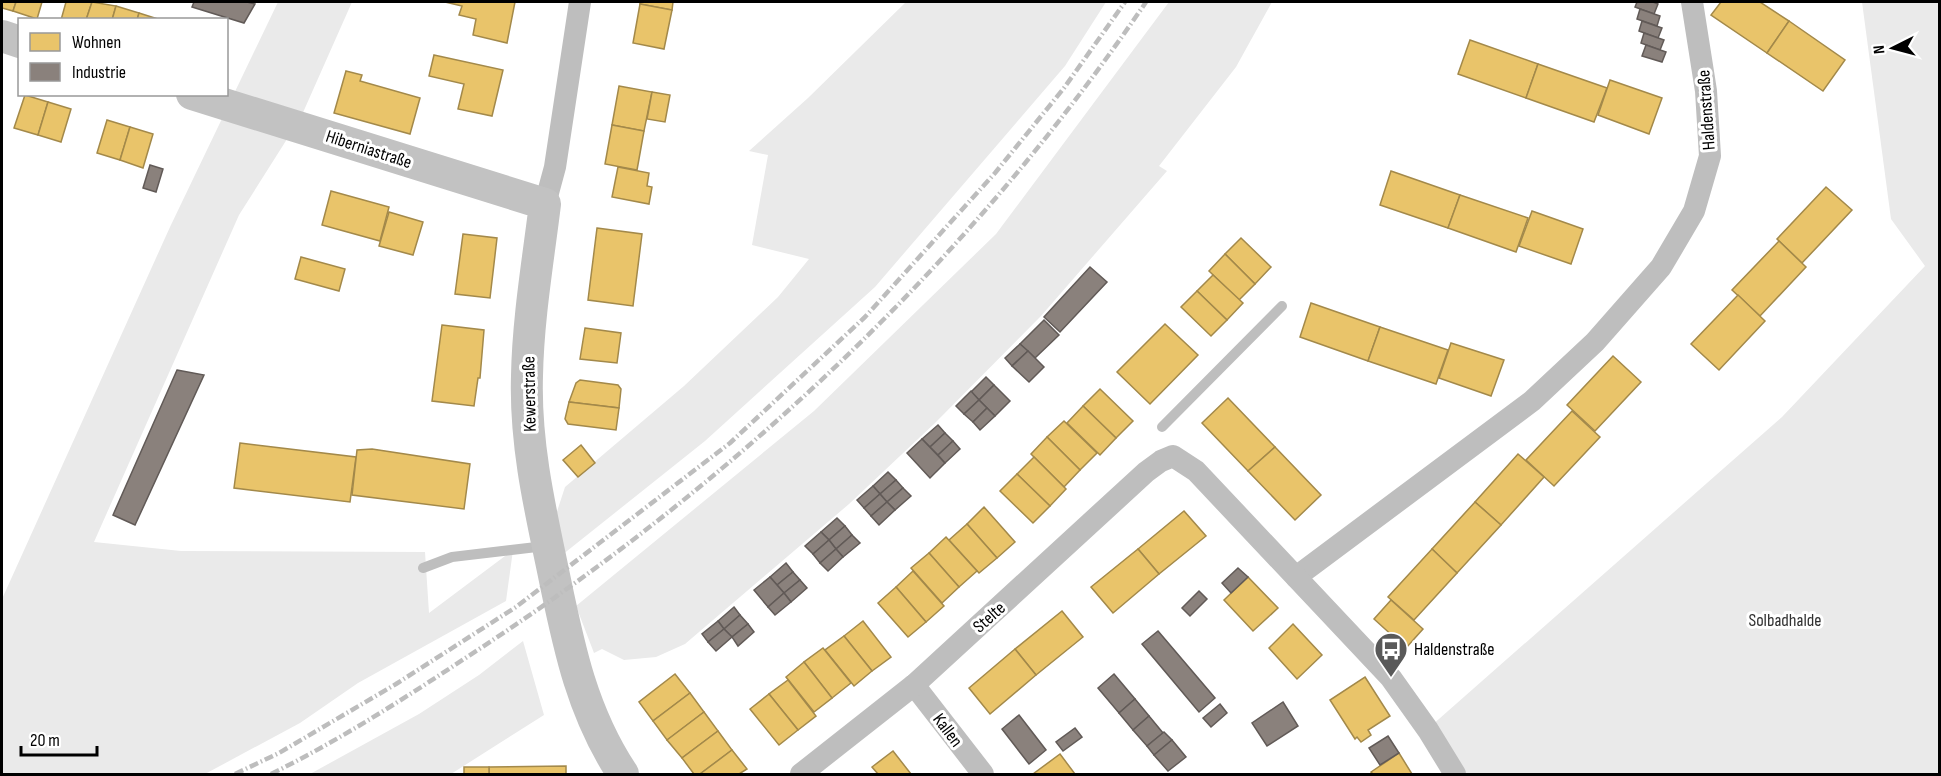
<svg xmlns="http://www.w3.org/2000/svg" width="1941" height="776" font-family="'Sofia Sans Condensed',sans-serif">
	<rect width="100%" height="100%" fill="#fff"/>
	<!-- green -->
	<g fill="#eaeaea">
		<path d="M278,2H352L301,117L239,215L94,542L181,551L425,552L429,613L513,550L506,601L358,683L300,723L205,774H2V599L170,227Z"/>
		<path d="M906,2H1106L1065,66L875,287L705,441L557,559L550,533L565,487L684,386L778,297L809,259L752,245L768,155L749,151L808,98Z"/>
		<path d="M1169,2H1272L1236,67L1159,166L1167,171L1041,316L935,423L849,504L685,644L656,657L624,660L602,649L594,653L576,606L814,411L996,234Z"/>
		<path d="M1862,2H1939V774H1462L1431,726L1782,417L1925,266L1891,219Z"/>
		<path d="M523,641L544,715L451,774H310L419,714L479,675Z"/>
	</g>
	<!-- homes -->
	<g fill="#e9c46a" stroke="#a3894a" stroke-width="1.5">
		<path d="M2,2H16L13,11L2,8Z"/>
		<path d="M16,2H42L37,19L13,11Z"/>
		<path d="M66,2H92L86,20H61Z"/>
		<path d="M92,2L116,6L112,20H86Z"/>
		<path d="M445,2H515L507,43L473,35L476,19L459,15L462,6Z"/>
		<path d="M641,2H673L672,10L640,4Z"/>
		<path d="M1721,2H1760L1789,21L1767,53L1711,15Z"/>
		<path d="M640,4L672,10L664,49L633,43Z"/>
		<path d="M116,6L139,13L137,20H112Z"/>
		<path d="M139,13L161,20H137Z"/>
		<path d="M1789,21L1845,60L1823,91L1767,53Z"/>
		<path d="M1470,40L1538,64L1526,98L1458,74Z"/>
		<path d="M434,55L503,70L492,116L458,109L464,84L429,76Z"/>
		<path d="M1538,64L1607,88L1594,122L1526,98Z"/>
		<path d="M346,71L362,75L360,81L420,98L410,134L334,113Z"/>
		<path d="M1610,80L1662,98L1649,134L1598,115Z"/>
		<path d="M619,86L652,92L644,131L612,125Z"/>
		<path d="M652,92L670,95L665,122L647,119Z"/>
		<path d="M25,95L48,102L38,135L14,128Z"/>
		<path d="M48,102L71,109L61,142L38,135Z"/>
		<path d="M107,120L130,127L120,160L97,153Z"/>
		<path d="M612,125L644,131L637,170L605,164Z"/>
		<path d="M130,127L153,134L143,168L120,160Z"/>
		<path d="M618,167L649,173L647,186L652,187L649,204L612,197Z"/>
		<path d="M1391,171L1460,195L1448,228L1380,205Z"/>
		<path d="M1826,187L1852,210L1802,263L1777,239Z"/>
		<path d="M331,191L389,207L380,241L322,225Z"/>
		<path d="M1460,195L1528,218L1516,252L1448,228Z"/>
		<path d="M1532,211L1583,229L1571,264L1519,246Z"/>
		<path d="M389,212L423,222L413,255L379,246Z"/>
		<path d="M597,228L642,234L633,306L588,300Z"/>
		<path d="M463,234L497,238L490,298L455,294Z"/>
		<path d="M1241,238L1271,267L1255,284L1225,254Z"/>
		<path d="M1779,241L1806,267L1760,316L1732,290Z"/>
		<path d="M1225,254L1255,284L1239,300L1209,271Z"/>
		<path d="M301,257L345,269L339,291L295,279Z"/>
		<path d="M1213,275L1243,303L1227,320L1197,291Z"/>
		<path d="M1197,291L1227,320L1211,336L1181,307Z"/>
		<path d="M1738,295L1765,321L1719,370L1691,344Z"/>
		<path d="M1311,303L1380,327L1368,361L1300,337Z"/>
		<path d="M1165,324L1198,355L1150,404L1117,372Z"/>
		<path d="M442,325L484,330L480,378H478L474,406L432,401Z"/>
		<path d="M1380,327L1448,350L1436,384L1368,361Z"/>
		<path d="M585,328L621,333L617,363L580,359Z"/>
		<path d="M1451,343L1504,360L1491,396L1439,378Z"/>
		<path d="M1613,356L1641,382L1595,431L1567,405Z"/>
		<path d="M580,380L618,385L621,389L619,408L569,402L576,383Z"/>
		<path d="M1100,389L1133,421L1116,438L1083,406Z"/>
		<path d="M1228,398L1275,447L1248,471L1202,423Z"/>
		<path d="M569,402L619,408L616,430L568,424L565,419Z"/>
		<path d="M1083,406L1116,438L1100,455L1067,423Z"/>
		<path d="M1572,411L1600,437L1554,486L1526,460Z"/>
		<path d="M1064,421L1097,453L1080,470L1047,437Z"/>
		<path d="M1047,437L1080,470L1064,487L1031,454Z"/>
		<path d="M240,443L356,457L350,502L234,488Z"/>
		<path d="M581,445L595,463L578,477L563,460Z"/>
		<path d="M1275,447L1321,495L1295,520L1248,471Z"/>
		<path d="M372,449L470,464L464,509L352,495L357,450Z"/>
		<path d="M1518,454L1544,477L1501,525L1475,502Z"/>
		<path d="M1034,457L1066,489L1050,506L1017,474Z"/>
		<path d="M1017,474L1050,506L1033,523L1000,491Z"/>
		<path d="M1475,502L1501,525L1457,573L1432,549Z"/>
		<path d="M984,507L1015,542L997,558L967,524Z"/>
		<path d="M1184,511L1206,536L1159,574L1138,549Z"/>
		<path d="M967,524L997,558L979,573L949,540Z"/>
		<path d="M946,537L977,571L959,587L929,553Z"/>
		<path d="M1138,549L1159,574L1113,613L1091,587Z"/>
		<path d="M1432,549L1457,573L1414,620L1388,597Z"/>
		<path d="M929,553L959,587L942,603L911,568Z"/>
		<path d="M913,571L944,606L926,622L896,587Z"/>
		<path d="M1248,577L1278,608L1253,631L1224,600Z"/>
		<path d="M896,587L926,622L908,637L878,603Z"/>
		<path d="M1391,600L1423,629L1406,648L1374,619Z"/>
		<path d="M1062,611L1083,637L1036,675L1015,649Z"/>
		<path d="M863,621L891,657L872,671L844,636Z"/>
		<path d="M1293,624L1322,655L1297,679L1269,648Z"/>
		<path d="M844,636L872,671L854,686L825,650Z"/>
		<path d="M823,648L851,683L832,698L804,662Z"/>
		<path d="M1015,649L1036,675L990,714L969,688Z"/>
		<path d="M804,662L832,698L814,712L786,677Z"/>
		<path d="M675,674L690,693L653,721L639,702Z"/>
		<path d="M1365,677L1390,716L1368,730L1371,735L1361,742L1357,737L1355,739L1330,700Z"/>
		<path d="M788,680L816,716L798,730L769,694Z"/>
		<path d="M690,693L704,712L667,740L653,721Z"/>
		<path d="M769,694L798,730L779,745L750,709Z"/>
		<path d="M704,712L718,731L682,758L667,740Z"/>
		<path d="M718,731L732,750L700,774H694L682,758Z"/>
		<path d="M732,750L747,769L739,774H700Z"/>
		<path d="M893,751L911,774H878L872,767Z"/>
		<path d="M1399,753L1412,774H1373L1371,772Z"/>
		<path d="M1060,754L1075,774H1033Z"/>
		<path d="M566,766V774H489V767Z"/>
		<rect x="464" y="767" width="25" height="7"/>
	</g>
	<!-- industry -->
	<g fill="#8a817c" stroke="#615a57" stroke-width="1.5">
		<path d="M194,2H247L255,4L244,23L192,7Z"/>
		<path d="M1637,2H1653L1658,4L1654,14L1635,7Z"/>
		<path d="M1640,9L1660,16L1657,26L1637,19Z"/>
		<path d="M1642,21L1662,28L1658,38L1639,31Z"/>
		<path d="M1644,33L1664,40L1660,50L1641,43Z"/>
		<path d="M1646,45L1666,52L1662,62L1642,56Z"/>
		<path d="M150,165L163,169L156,192L143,188Z"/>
		<path d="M1090,267L1107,282L1060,332L1044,317Z"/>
		<path d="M1044,320L1059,335L1035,358L1020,344Z"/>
		<path d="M1020,344L1028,351L1012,366L1005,358Z"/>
		<path d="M1028,351L1044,367L1029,382L1012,366Z"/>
		<path d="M177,370L204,375L135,525L113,515Z"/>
		<path d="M986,377L994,385L979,400L971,392Z"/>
		<path d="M994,385L1010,401L995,416L979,400Z"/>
		<path d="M971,391L979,400L964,414L956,406Z"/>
		<path d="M979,400L987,408L973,422L964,414Z"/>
		<path d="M987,408L995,416L980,430L973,422Z"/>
		<path d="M938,425L945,433L930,447L922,439Z"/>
		<path d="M945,433L953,441L938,455L930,447Z"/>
		<path d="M922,439L945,463L930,478L907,453Z"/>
		<path d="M953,441L960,449L945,463L938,455Z"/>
		<path d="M888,472L896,480L880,494L873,486Z"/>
		<path d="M896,480L903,488L887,502L880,494Z"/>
		<path d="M873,486L880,494L864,508L857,500Z"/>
		<path d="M903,488L911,496L895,510L887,502Z"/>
		<path d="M880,494L887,502L871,516L864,508Z"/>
		<path d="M887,502L895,510L879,525L871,516Z"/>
		<path d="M837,518L845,526L829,540L821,532Z"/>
		<path d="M845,526L852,535L836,549L829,540Z"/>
		<path d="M821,532L829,540L813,554L805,546Z"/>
		<path d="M852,535L860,543L843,557L836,549Z"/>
		<path d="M829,540L836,549L820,563L813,554Z"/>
		<path d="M836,549L843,557L828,571L820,563Z"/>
		<path d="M786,563L793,572L777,585L770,577Z"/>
		<path d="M1238,568L1248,577L1231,593L1222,583Z"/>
		<path d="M793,572L800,580L784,593L777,585Z"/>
		<path d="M770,577L784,593L768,607L754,590Z"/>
		<path d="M800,580L807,588L791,602L784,593Z"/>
		<path d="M1199,591L1207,599L1190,616L1182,608Z"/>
		<path d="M784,593L791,602L775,615L768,607Z"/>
		<path d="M734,607L740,615L724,629L718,621Z"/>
		<path d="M740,615L748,624L732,637L724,629Z"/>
		<path d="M718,621L724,629L708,642L702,634Z"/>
		<path d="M748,624L754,632L738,646L732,637Z"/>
		<path d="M724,629L732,637L716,651L708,642Z"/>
		<path d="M1158,631L1215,698L1199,712L1142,644Z"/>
		<path d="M1114,674L1135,699L1119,713L1098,688Z"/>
		<path d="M1135,699L1149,716L1133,730L1119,713Z"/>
		<path d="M1283,702L1298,726L1267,746L1252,723Z"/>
		<path d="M1220,704L1227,713L1211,727L1203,718Z"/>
		<path d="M1019,715L1046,750L1029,764L1002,729Z"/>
		<path d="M1149,716L1163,733L1147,746L1133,730Z"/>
		<path d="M1075,728L1082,737L1063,751L1056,742Z"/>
		<path d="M1164,732L1172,740L1154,755L1147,746Z"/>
		<path d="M1388,736L1399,753L1380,765L1369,748Z"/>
		<path d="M1172,740L1186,757L1168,771L1154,755Z"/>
	</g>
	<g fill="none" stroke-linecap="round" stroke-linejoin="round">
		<!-- lane -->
		<g stroke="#bebebe" stroke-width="10">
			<path d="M1162,427L1282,306"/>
			<path d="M423,568L452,557L545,546"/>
		</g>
		<!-- street -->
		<g stroke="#bebebe" stroke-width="22">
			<path d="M545,204L555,167L580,2"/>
			<path d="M1296,577L1532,401L1595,342L1661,267L1694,211L1710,156L1706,91L1692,2"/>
			<path d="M914,685L983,774"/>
			<path d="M801,774L914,685L1146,472L1161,461L1173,456L1196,471L1391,678L1428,730L1455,774"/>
		</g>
		<!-- secondary -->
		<g stroke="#c2c2c2" stroke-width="32">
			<path d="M2,36L20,42"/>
			<path d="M192,94L545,204C538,261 528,319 527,376C525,439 538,500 551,561C567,637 579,708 623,774"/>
		</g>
		<!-- rail -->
		<g stroke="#bdbdbd" stroke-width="4.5" stroke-dasharray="9 3 1.5 3" stroke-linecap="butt">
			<path d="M235,774L279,753L396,684L516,607L730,443L865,317L995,173L1064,88L1125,2"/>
			<path d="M271,774C338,741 402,700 464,659C731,486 967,265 1146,2"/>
		</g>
	</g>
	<!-- icons -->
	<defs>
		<symbol id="bus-pin" viewBox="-11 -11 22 30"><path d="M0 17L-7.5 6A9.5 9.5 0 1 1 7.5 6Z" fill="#595959" stroke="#fff"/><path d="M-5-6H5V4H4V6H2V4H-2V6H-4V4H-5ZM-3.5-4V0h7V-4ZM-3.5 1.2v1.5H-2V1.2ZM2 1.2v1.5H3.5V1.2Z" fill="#fff"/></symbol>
	</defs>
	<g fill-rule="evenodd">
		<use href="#bus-pin" x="1372" y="630" width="38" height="52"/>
	</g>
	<g text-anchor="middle" stroke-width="6" stroke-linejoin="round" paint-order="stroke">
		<!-- street labels -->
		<g font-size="18" fill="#000" stroke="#fff">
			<text transform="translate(1706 110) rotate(-94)" y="6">Haldenstraße</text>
			<text transform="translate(369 149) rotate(18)" y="6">Hiberniastraße</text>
			<text transform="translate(529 394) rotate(-91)" y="6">Kewerstraße</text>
			<text transform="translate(989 617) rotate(-42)" y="6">Stelte</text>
			<text transform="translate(948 730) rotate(53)" y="6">Kallen</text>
		</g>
		<!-- park labels -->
		<g font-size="18" fill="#303030" stroke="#fff">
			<text x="1785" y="626">Solbadhalde</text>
		</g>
		<!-- poi labels -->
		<g font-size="18" fill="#000" stroke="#fff" text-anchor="start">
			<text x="1414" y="655">Haldenstraße</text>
		</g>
	</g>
	<!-- border -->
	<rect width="1941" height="776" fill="none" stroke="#000000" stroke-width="6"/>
	<!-- legend -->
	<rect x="18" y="18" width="210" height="78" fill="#ffffff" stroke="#999999" stroke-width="1.5"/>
	<rect x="30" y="33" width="30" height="18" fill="#e9c46a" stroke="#999999" stroke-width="1.5"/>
	<text x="72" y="48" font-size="18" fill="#000000">Wohnen</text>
	<rect x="30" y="63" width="30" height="18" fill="#8a817c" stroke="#999999" stroke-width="1.5"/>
	<text x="72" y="78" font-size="18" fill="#000000">Industrie</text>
	<!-- north arrow -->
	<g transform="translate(1893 48) rotate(264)" stroke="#ffffff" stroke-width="4.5" paint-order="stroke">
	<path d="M0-4.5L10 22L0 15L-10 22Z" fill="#000000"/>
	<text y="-9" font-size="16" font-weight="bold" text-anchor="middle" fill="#000000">N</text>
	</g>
	<!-- scale -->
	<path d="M21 746v9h76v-9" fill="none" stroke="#000000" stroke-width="3"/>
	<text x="30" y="746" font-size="18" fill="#000000" stroke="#ffffff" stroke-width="4.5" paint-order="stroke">20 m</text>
</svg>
